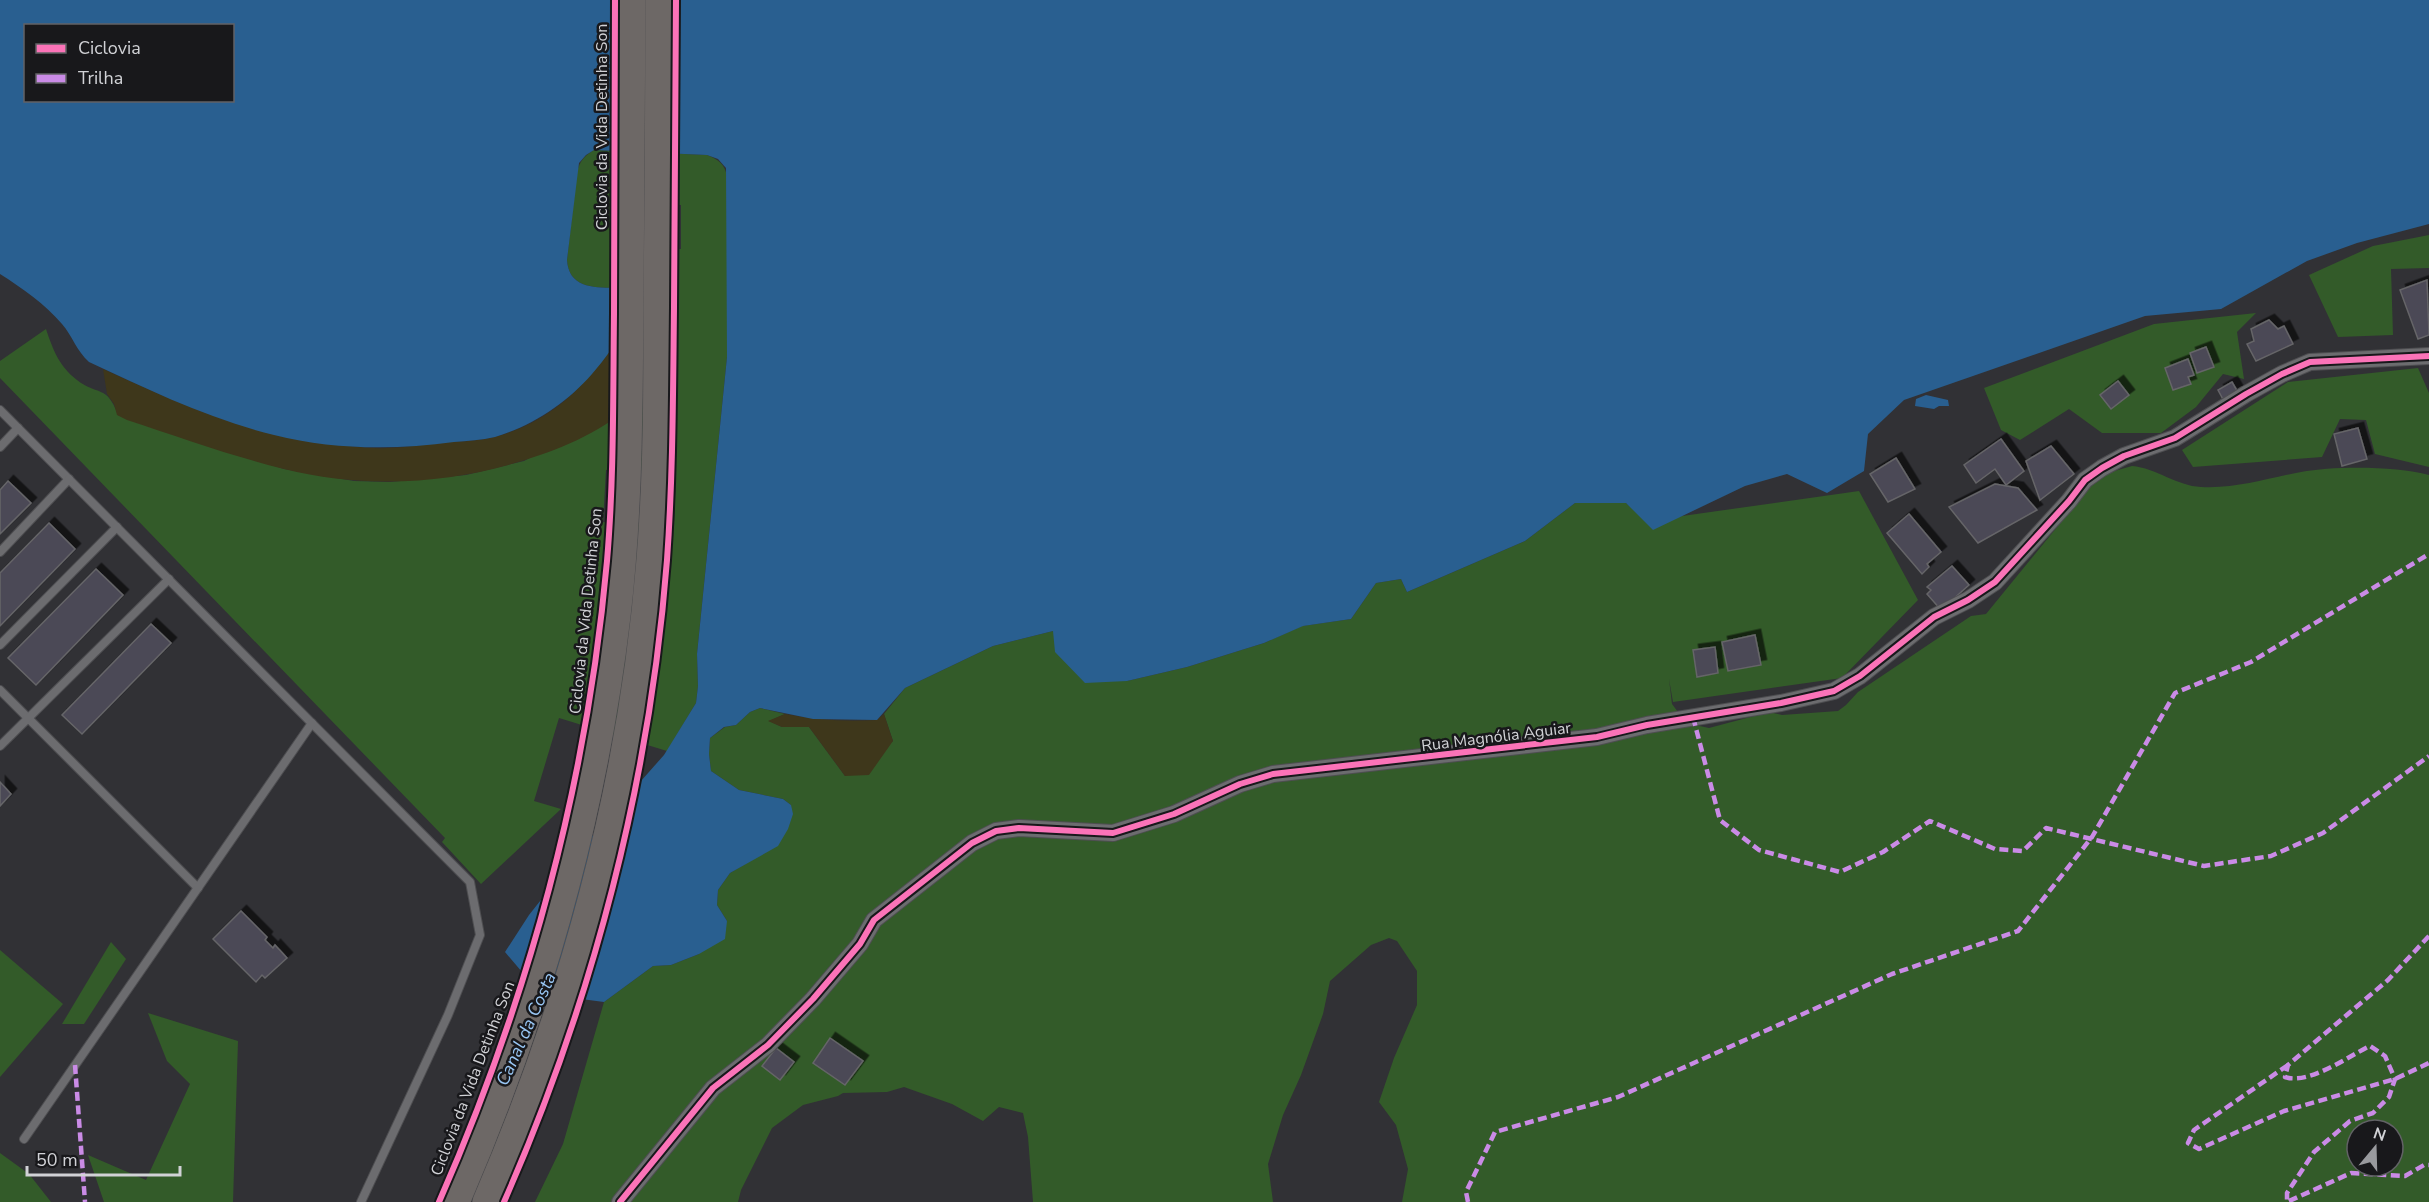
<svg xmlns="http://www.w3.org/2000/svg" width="2429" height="1202" font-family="'Nunito Sans',sans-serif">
	<defs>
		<filter id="shadow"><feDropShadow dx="5.5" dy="-5.5" stdDeviation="0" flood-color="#0009"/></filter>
	</defs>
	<rect width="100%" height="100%" fill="#313135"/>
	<!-- green -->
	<g fill="#335b29" fill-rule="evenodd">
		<path d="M594,150L707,155C719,160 725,164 727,177V357L697,654L698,686L696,703L667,751L559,718L534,801L561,809L481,884L442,842L445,838L0,378V361L46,329C53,350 59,366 77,380C97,396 107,384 118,415L284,469L354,481L390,482L466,475L524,461L639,400L648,389L629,288C604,287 569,293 567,260L577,172C580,161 584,156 594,150ZM612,205H681V249L611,248ZM606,470L676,474L674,526L603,522Z"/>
		<path d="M2429,235V268L2391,269L2393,335L2338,337L2309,275L2373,246Z"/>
		<path d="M2256,313L2237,332L2244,379L2223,374L2196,407L2161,433H2102L2069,409L2020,440L2001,430L1984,388L2154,324Z"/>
		<path d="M2418,368L2429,393V467L2375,454L2366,420L2340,419L2322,457L2193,467L2182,450L2288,382Z"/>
		<path d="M2132,466C2156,468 2177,486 2201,487C2236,489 2268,478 2301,472C2334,466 2396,466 2429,475V1202H1402L1408,1169L1396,1125L1379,1102L1394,1058L1417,1005V971L1397,941L1389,938L1371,945L1330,981L1323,1014L1301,1075L1283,1115L1268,1164L1273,1202H1033L1028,1137L1023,1113L999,1107L983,1121L952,1104L904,1087L887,1092L843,1093L838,1096L803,1105L772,1128L741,1190L738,1202H535L563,1144L604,1002L653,966L671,965L699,954L727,921L717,905L718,890L730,873L752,860L791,805L783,799L739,790L711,771L709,754L710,738L725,727L736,725L750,712L760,708L785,714L769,721L782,727H809L845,776L893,741L884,714L905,688L993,646L1053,631L1127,681L1187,667L1264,643L1302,626L1351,619L1376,583L1401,579L1407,592L1525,541L1575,503H1626L1647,521L1859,491L1918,600L1842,678L1673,702L1669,679L1672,704L1681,716L1695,725L1709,728L1769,712L1782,715L1838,711L1846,705L1858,692L1971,616L1986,614L2062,521L2074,499L2089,484L2111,472ZM2357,1130H2393V1166H2357Z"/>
		<path d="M111,942L126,959L84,1024H62Z"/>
		<path d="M0,950L63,1004L0,1077Z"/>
		<path d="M148,1013L238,1041L233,1202H104L88,1155L146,1180L190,1084L167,1061Z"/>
		<path d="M0,1153L29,1174L51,1202H0Z"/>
	</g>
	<!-- sand -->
	<g fill="#3e371b">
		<path d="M638,290L647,293L648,389C621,420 579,442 540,455C458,484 369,490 284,469C231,456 179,437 127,420L117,415L114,404L107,394L103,369C182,405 249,435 336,445C352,446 370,449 386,448C403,448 419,445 436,443C455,441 477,442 495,437C571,416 610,359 638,290Z"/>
		<path d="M785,714C816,720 845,722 877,720L884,714L893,741L869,775L845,776L809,727H782L768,721Z"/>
	</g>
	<!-- water -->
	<g fill="#295f90" fill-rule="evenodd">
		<path d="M0,0H2429V224L2357,243L2307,261L2221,309L2145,316L1904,400L1868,434L1864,471L1827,493L1787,474L1745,486L1653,530L1626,503H1575L1525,541L1407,592L1401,579L1376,583L1351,619L1303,626L1264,643L1187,667L1127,681L1085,683L1055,652L1053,631L993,646L905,688L877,720L813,719L760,708L750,712L736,725L724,727L710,738L709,754L711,771L739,790L783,799L791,805L793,814L788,829L778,846L730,873L718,890L717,905L727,921L725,939L699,954L671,965L653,966L604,1002L566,997L539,992L505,952L529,915L586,843L664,755L696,703L698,686L697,654L727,357L726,168L718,159L707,155L594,150L586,155L579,163L567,260C569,293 604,287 629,288C627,300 627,313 624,324C619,341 604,360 592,374C567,403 532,426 495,437C482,440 467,441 454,442C395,450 333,450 274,435C209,419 149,390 89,362C76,350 73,337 62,324C45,304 22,288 0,274ZM26,26H232V100H26Z"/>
		<path d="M1926,395L1948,400L1949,406H1939L1934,409L1915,406L1916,399Z"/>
	</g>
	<!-- building -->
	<g fill="#4c4856" stroke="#656568" stroke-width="1.5" filter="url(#shadow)">
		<path d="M2427,280L2429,335L2418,339L2400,290Z"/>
		<path d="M2269,320L2278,329L2284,326L2293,344L2256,361L2247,344L2254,341L2251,329Z"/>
		<path d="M2206,347L2214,367L2197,373L2190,353Z"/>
		<path d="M2188,359L2194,375L2188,377L2191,384L2173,390L2165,368Z"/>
		<path d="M2118,381L2129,395L2111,409L2100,395Z"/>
		<path d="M2232,382L2239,394L2225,403L2218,390Z"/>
		<path d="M2358,428L2367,459L2342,466L2334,434Z"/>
		<path d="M2001,439L2024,471L2006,485L1995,469L1976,483L1964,465Z"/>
		<path d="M2051,446L2074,474L2040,500L2026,461Z"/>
		<path d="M1896,458L1915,489L1888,502L1870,474Z"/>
		<path d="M8,481L31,503L0,534V490Z"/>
		<path d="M1995,484L2018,488L2037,510L1978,543L1949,507Z"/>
		<path d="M1909,514L1941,552L1927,564L1929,567L1922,574L1887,533Z"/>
		<path d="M49,523L75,549L0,626V573Z"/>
		<path d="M1952,566L1969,585L1941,610L1927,594L1931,590L1927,587Z"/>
		<path d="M96,569L123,595L36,685L8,658Z"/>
		<path d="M151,624L171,643L82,734L62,715Z"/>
		<path d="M1755,635L1761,665L1728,671L1722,642Z"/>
		<path d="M1715,647L1718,673L1697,677L1693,650Z"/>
		<path d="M0,782L11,794L0,806Z"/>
		<path d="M241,911L267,937L265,940L273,948L275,945L287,958L265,978L262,975L256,982L213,939Z"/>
		<path d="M830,1038L863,1061L845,1085L813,1063Z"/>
		<path d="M776,1048L794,1062L780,1080L762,1066Z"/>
	</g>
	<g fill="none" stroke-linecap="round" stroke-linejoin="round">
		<defs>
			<g id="service">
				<path d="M0,410L470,882L480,935L448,1015L361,1202"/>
				<path d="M0,447L18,428"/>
				<path d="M0,552L69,479"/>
				<path d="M0,645L117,527"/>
				<path d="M0,690L198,888"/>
				<path d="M0,746L169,579"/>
				<path d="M24,1139L312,723"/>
			</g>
			<path id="minor" d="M620,1202L713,1088L768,1045L813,999L860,944L874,920L972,843L996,831L1019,828L1113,833L1174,814L1240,784L1273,774L1597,737L1647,725L1781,703L1834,691L1860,676L1934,617L1968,600L1995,582L2069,501L2085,480L2102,468L2124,456L2175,438L2246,394L2282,374L2310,362L2429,356"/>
			<g id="primary">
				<path d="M456,1202C537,1015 593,819 617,616C629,514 629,411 630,308C631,205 631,103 632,0"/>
				<path d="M486,1202C574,998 632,782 650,560C657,476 657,392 657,308C658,205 659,103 659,0"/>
			</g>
		</defs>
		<!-- service casing -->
		<use href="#service" stroke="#4e4e51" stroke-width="10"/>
		<!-- minor casing -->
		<use href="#minor" stroke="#4e4e51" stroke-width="18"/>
		<!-- primary casing -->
		<use href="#primary" stroke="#4e4e51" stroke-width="28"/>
		<!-- service -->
		<use href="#service" stroke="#6c6c6f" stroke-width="8"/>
		<!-- minor -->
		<use href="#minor" stroke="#6c6c6f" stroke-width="16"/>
		<!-- primary -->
		<use href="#primary" stroke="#6d6866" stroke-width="27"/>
		<!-- quiet -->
		<g stroke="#ca8be6" stroke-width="4.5" stroke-dasharray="9 4.5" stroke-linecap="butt">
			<path d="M1693,717L1720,820L1759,850L1840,872L1883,852L1930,821L1995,849L2023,851L2046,828L2204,866L2271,856L2323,833L2429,756"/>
			<path d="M2429,936L2388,980L2288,1065L2285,1077C2309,1085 2347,1057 2370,1046L2385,1056L2395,1079L2389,1097L2373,1113L2350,1121L2314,1152L2287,1193V1202L2351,1173L2405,1176L2424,1165H2429"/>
			<path d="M75,1065L85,1202"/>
			<path d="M2288,1065L2194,1130L2188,1143L2199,1149L2284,1111L2395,1079L2429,1063"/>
			<path d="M1468,1202L1466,1192L1495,1132L1618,1097L1892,974L2018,931L2092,837L2175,693L2251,662L2429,554"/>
		</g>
		<defs>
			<g id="cycleway">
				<path d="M439,1202C529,997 587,784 607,561C614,479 613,397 614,314C614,210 615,105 615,0"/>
				<path d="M504,1202C593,1000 650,781 667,560C673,476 673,392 674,308C675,205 675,103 676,0"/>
				<path d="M620,1202L713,1088L768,1045L813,999L860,944L874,920L972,843L996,831L1019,828L1113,833L1174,814L1240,784L1273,774L1597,737L1647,725L1781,703L1834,691L1860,676L1934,617L1968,600L1995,582L2069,501L2085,480L2102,468L2124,456L2175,438L2246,394L2282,374L2310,362L2429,356"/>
			</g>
		</defs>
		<!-- cycleway casing -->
		<use href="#cycleway" stroke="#18181b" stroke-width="10"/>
		<!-- cycleway -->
		<use href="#cycleway" stroke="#fb73b8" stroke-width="6"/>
	</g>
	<g text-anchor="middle" stroke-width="5" stroke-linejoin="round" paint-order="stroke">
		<!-- street labels -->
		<g font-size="16" fill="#d1d2d6" stroke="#18181b">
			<text transform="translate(601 127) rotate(-90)" y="6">Ciclovia da Vida Detinha Son</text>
			<text transform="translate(585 611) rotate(-84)" y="6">Ciclovia da Vida Detinha Son</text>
			<text transform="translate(1496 736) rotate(-7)" y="6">Rua Magnólia Aguiar</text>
			<text transform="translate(472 1078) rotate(-69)" y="6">Ciclovia da Vida Detinha Son</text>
		</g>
		<!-- water labels -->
		<g font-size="18" font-style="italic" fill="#98c6f4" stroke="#18181b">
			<text transform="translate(526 1029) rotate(-66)" y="6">Canal da Costa</text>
		</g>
	</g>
	<!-- legend -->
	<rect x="24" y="24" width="210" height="78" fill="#18181b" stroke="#626266" stroke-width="1.5"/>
	<rect x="36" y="44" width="30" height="9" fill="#fb73b8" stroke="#626266" stroke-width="1.5"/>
	<text x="78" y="54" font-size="18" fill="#d1d2d6">Ciclovia</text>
	<rect x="36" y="74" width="30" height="9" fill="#ca8be6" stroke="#626266" stroke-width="1.5"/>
	<text x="78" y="84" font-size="18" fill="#d1d2d6">Trilha</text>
	<!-- north arrow -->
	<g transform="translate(2375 1148) rotate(19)"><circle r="28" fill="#18181b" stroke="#626266" stroke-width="1.5"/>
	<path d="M0-4.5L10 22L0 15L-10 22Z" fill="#999a9e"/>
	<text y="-9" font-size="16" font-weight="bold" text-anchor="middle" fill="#d1d2d6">N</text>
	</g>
	<!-- scale -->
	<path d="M27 1166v9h153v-9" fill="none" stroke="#d1d2d6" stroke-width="3"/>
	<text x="36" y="1166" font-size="18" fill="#d1d2d6" stroke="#18181b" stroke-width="4.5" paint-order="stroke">50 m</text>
</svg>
